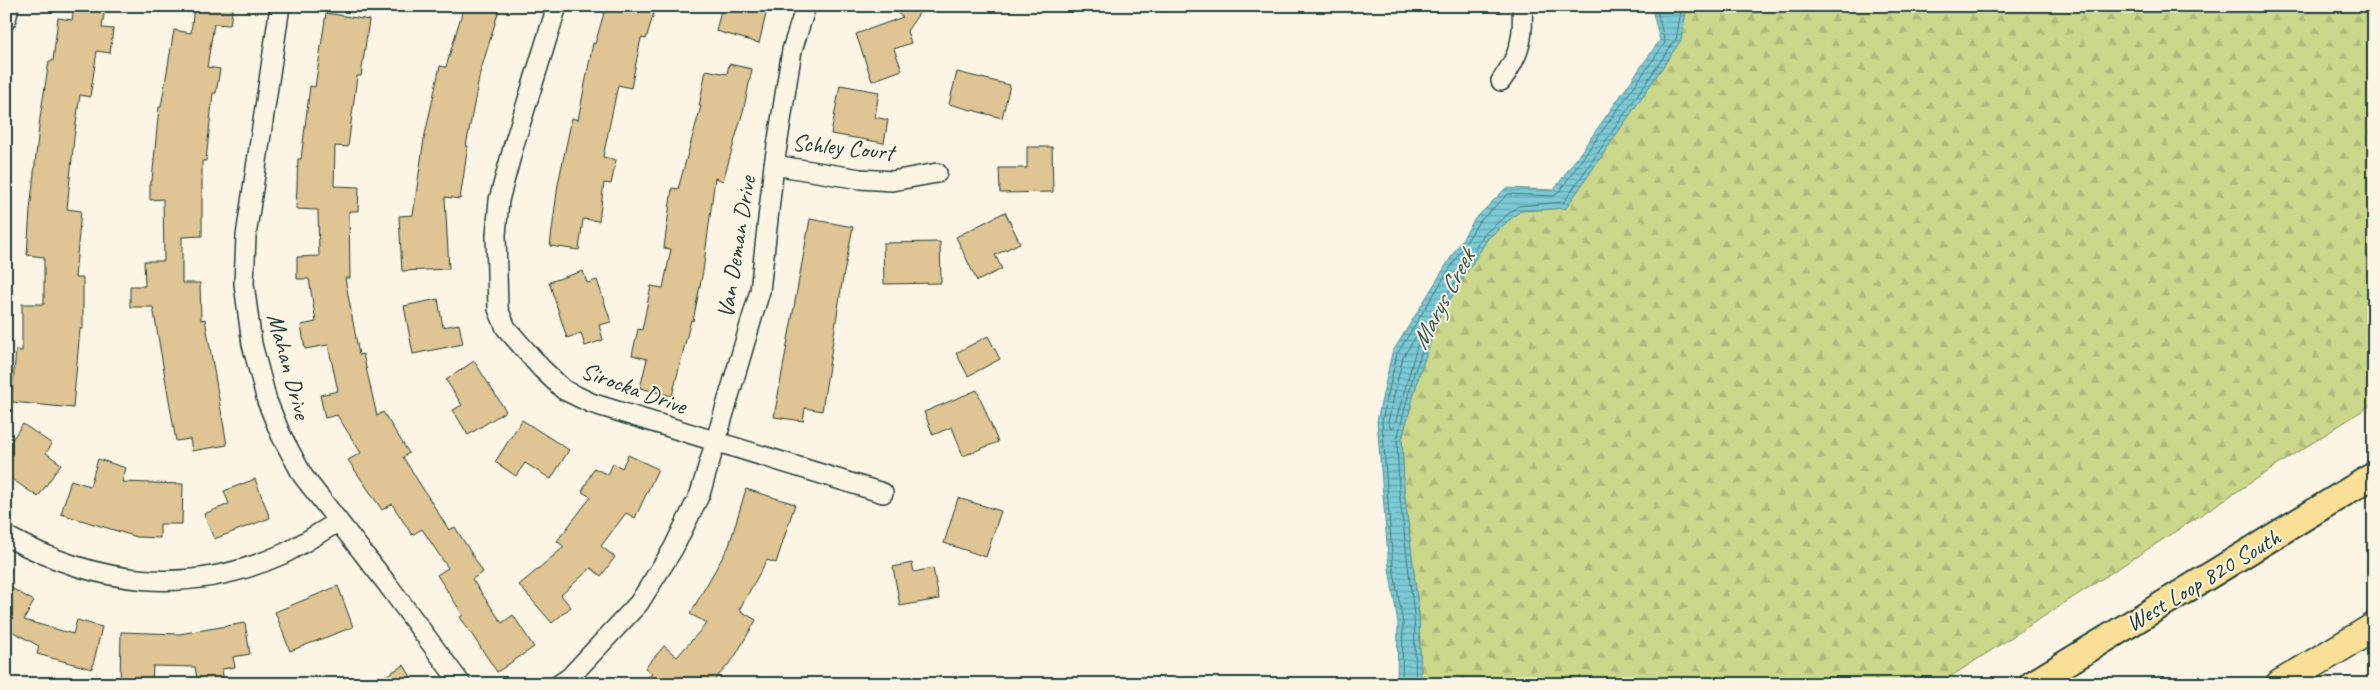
<svg xmlns="http://www.w3.org/2000/svg" width="2380" height="690" font-family="Caveat,sans-serif">
	<defs>
		<pattern id="forest-firs" width="22" height="20" patternUnits="userSpaceOnUse" patternTransform="scale(1.25)"><rect width="22" height="20" fill="#cbd88b"/><path d="M5 1l3.5 6h-7zM16 11l3.5 6h-7z" fill="#aeba79"/></pattern>
		<pattern id="water-rules" width="6" height="5" patternUnits="userSpaceOnUse" patternTransform="scale(1.25)"><rect width="6" height="5" fill="#7ccbd7"/><path d="M0 2.5h6" fill="none" stroke="#65a6af"/></pattern>
	</defs>
	<rect width="100%" height="100%" fill="#fcf5e5"/>
	<filter id="ink" filterUnits="userSpaceOnUse"><feTurbulence type="fractalNoise" baseFrequency=".02" numOctaves="2"/><feDisplacementMap in="SourceGraphic" scale="10" xChannelSelector="R" yChannelSelector="G"/><feConvolveMatrix kernelMatrix="1 2 1 2 8 2 1 2 1" color-interpolation-filters="sRGB"/></filter>
	<g filter="url(#ink)">
		<!-- forest -->
		<path fill="url(#forest-firs)" stroke="#758a60" d="M1687,6H2374V403L1939,684H1421L1419,615L1404,489L1402,439L1419,375L1439,317L1488,238L1520,211L1566,208L1681,40Z"/>
		<!-- water -->
		<path fill="url(#water-rules)" stroke="#579296" d="M1651,6H1687L1681,40L1566,208L1520,211L1488,238L1439,317L1419,375L1402,439L1404,489L1419,615L1421,684H1397L1398,623L1389,568L1377,421L1392,353L1474,220L1506,188L1554,190L1660,40Z"/>
		<g fill="none" stroke-linecap="round" stroke-linejoin="round">
			<!-- shore -->
			<g stroke="#447675" stroke-width="1">
				<path d="M1418,337L1419,340L1394,427L1391,429L1388,422L1403,357L1415,338Z"/>
				<path d="M1402,684L1403,623L1393,567L1382,421L1397,354L1478,223L1508,194L1553,196L1558,193L1665,43L1656,6"/>
				<path d="M1416,684L1414,615L1399,490L1397,439L1414,373L1435,315L1484,234L1518,206L1564,202L1676,39L1682,6"/>
			</g>
		</g>
		<!-- building -->
		<g fill="#dfc494" stroke="#1f3d34">
			<path d="M74,6H105L102,28L113,29L110,53L97,51L90,97L80,95L74,138L67,209L81,211L75,278H83V329H80L73,408L12,402V395L16,350L22,351V304H44V257L27,255L30,210L40,118L49,61H53L58,18L72,20Z"/>
			<path d="M194,6H233L230,25L214,24L207,67L220,69L216,93H213L206,161H202V236L182,237V283H200L201,320L205,319L227,445L192,451L190,439L176,441L153,307H130V286H145L144,261H164L163,199L150,200V181H152L159,107H161L174,30L191,33Z"/>
			<path d="M464,6H487L499,10L480,73L466,146H468L460,199L445,197L449,269L402,271L399,216L413,215L424,139L440,66L446,67Z"/>
			<path d="M606,6H656L646,39L641,38L631,88L618,85L603,157L616,160L611,184L604,183L599,221L583,219L579,250L550,246L558,184L572,118L578,120L593,43L595,44Z"/>
			<path d="M722,6H768L759,43L716,31Z"/>
			<path d="M887,6H924L907,31L911,43L894,49L902,70L872,81L856,34L903,17Z"/>
			<path d="M326,13L369,20L361,76H357L348,147L335,146L334,186L359,187L358,211H349L350,278H345L359,355L363,354L377,416L383,412L409,453L403,457L449,530L455,527L483,572L472,579L502,623L513,615L534,647L497,672L460,617L463,615L437,575L448,568L422,529L412,535L392,504L382,510L348,460L361,453L337,415L325,418L320,395L338,391L328,345L305,349L301,325L316,322L309,279H297V257L319,256L318,210L296,209L298,159H301L310,86L315,87Z"/>
			<path d="M729,64L752,69L744,108L723,181L715,178L703,271L693,321L691,320L672,396L640,388L647,359L632,355L638,329L642,330L651,286L663,288L671,249L664,248L672,188L678,189L701,106H699L706,70L727,74Z"/>
			<path d="M957,72L1010,85L1002,118L949,104Z"/>
			<path d="M840,85L879,92L875,117L888,120L884,143L831,134Z"/>
			<path d="M1027,147H1052L1053,192L1000,193L999,168H1027Z"/>
			<path d="M1005,212L1020,243L995,255L1002,269L977,281L956,237Z"/>
			<path d="M810,219L853,227L842,283L822,411L805,408L803,421L774,417Z"/>
			<path d="M940,242L941,283L884,284L883,243Z"/>
			<path d="M583,271L587,283L597,280L611,322L599,325L603,340L585,346L581,333L567,338L549,282Z"/>
			<path d="M438,299L443,327L459,324L463,344L413,354L404,306Z"/>
			<path d="M988,336L1000,359L968,376L956,353Z"/>
			<path d="M474,361L506,411L468,435L453,410L462,405L446,380Z"/>
			<path d="M977,390L998,442L963,456L952,427L933,435L924,412Z"/>
			<path d="M522,420L569,450L551,479L525,463L516,476L495,462Z"/>
			<path d="M23,424L52,444L46,453L61,464L38,497L6,475V448Z"/>
			<path d="M628,455L658,469L635,518L626,513L601,546L615,557L601,576L591,568L561,595L571,607L552,623L519,585L564,547L557,541L591,497L582,492L594,468L608,475L613,463L622,468Z"/>
			<path d="M98,459L126,468L122,482L183,484L182,524H160V538L137,537L61,514L71,480L90,486Z"/>
			<path d="M255,479L270,518L214,539L204,514L229,504L224,491Z"/>
			<path d="M746,489L795,504L776,563L767,560L739,610L756,620L734,658L711,684H640L652,674L645,668L664,646L677,657L707,623L690,614L729,546Z"/>
			<path d="M958,498L1001,511L986,557L944,543Z"/>
			<path d="M912,563L914,572L933,568L939,599L900,606L893,567Z"/>
			<path d="M6,585L34,601L24,620L73,634L77,620L102,627L92,669L37,654L39,646L6,628Z"/>
			<path d="M338,586L353,627L290,651L275,612Z"/>
			<path d="M245,623L250,654L233,657L235,667L222,669L224,684H198L195,667L153,666L152,684L120,683L121,632L179,634Z"/>
			<path d="M404,665L415,684H372Z"/>
		</g>
		<g fill="none" stroke-linecap="round" stroke-linejoin="round">
			<defs>
				<g id="minor">
					<path d="M280,6L246,236L244,284L252,344L267,401L281,435L303,476L388,585L461,684"/>
					<path d="M557,6L515,141L499,200L496,235L498,309L506,328L541,368L564,390L591,403L883,493"/>
					<path d="M6,20L9,6"/>
					<path d="M1501,81C1520,55 1524,38 1522,6"/>
					<path d="M774,165L860,179L892,181L937,173"/>
					<path d="M6,536C97,585 187,597 283,554C302,545 320,532 338,522"/>
					<path d="M560,684L569,678L639,603L673,549L700,494L760,291L774,165L792,50L806,6"/>
				</g>
				<path id="major" d="M2032,684L2374,475"/>
				<path id="highway" d="M2280,684L2374,627"/>
			</defs>
			<!-- minor casing -->
			<use href="#minor" stroke="#1f3d34" stroke-width="22"/>
			<!-- major casing -->
			<use href="#major" stroke="#1f3d34" stroke-width="29"/>
			<!-- highway casing -->
			<use href="#highway" stroke="#1f3d34" stroke-width="31"/>
			<!-- minor -->
			<use href="#minor" stroke="#fcf5e5" stroke-width="19"/>
			<!-- major -->
			<use href="#major" stroke="#fadf96" stroke-width="25"/>
			<!-- highway -->
			<use href="#highway" stroke="#fadf96" stroke-width="28"/>
		</g>
	</g>
	<g text-anchor="middle" stroke-width="4" stroke-linejoin="round" paint-order="stroke">
		<!-- street labels -->
		<g font-size="24" fill="#1f3d34" stroke="#fcf5e5">
			<text transform="translate(843 147) rotate(6)" y="8">Schley Court</text>
			<text transform="translate(736 247) rotate(-81)" y="8">Van Deman Drive</text>
			<text transform="translate(289 366) rotate(75)" y="8">Mahan Drive</text>
			<text transform="translate(634 388) rotate(20)" y="8">Sirocka Drive</text>
			<text transform="translate(2203 580) rotate(-31)" y="8">West Loop 820 South</text>
		</g>
		<!-- water labels -->
		<g font-size="25" font-style="italic" fill="#325955" stroke="#fcf5e5">
			<text transform="translate(1442 299) rotate(-62)" y="9">Marys Creek</text>
		</g>
	</g>
	<!-- margin -->
	<rect width="2380" height="690" fill="none" stroke="#fcf5e5" stroke-width="25"/>
	<rect x="12" y="12" width="2355" height="665" fill="none" stroke="#1f3d34" stroke-width="2" filter="url(#ink)"/>
</svg>
